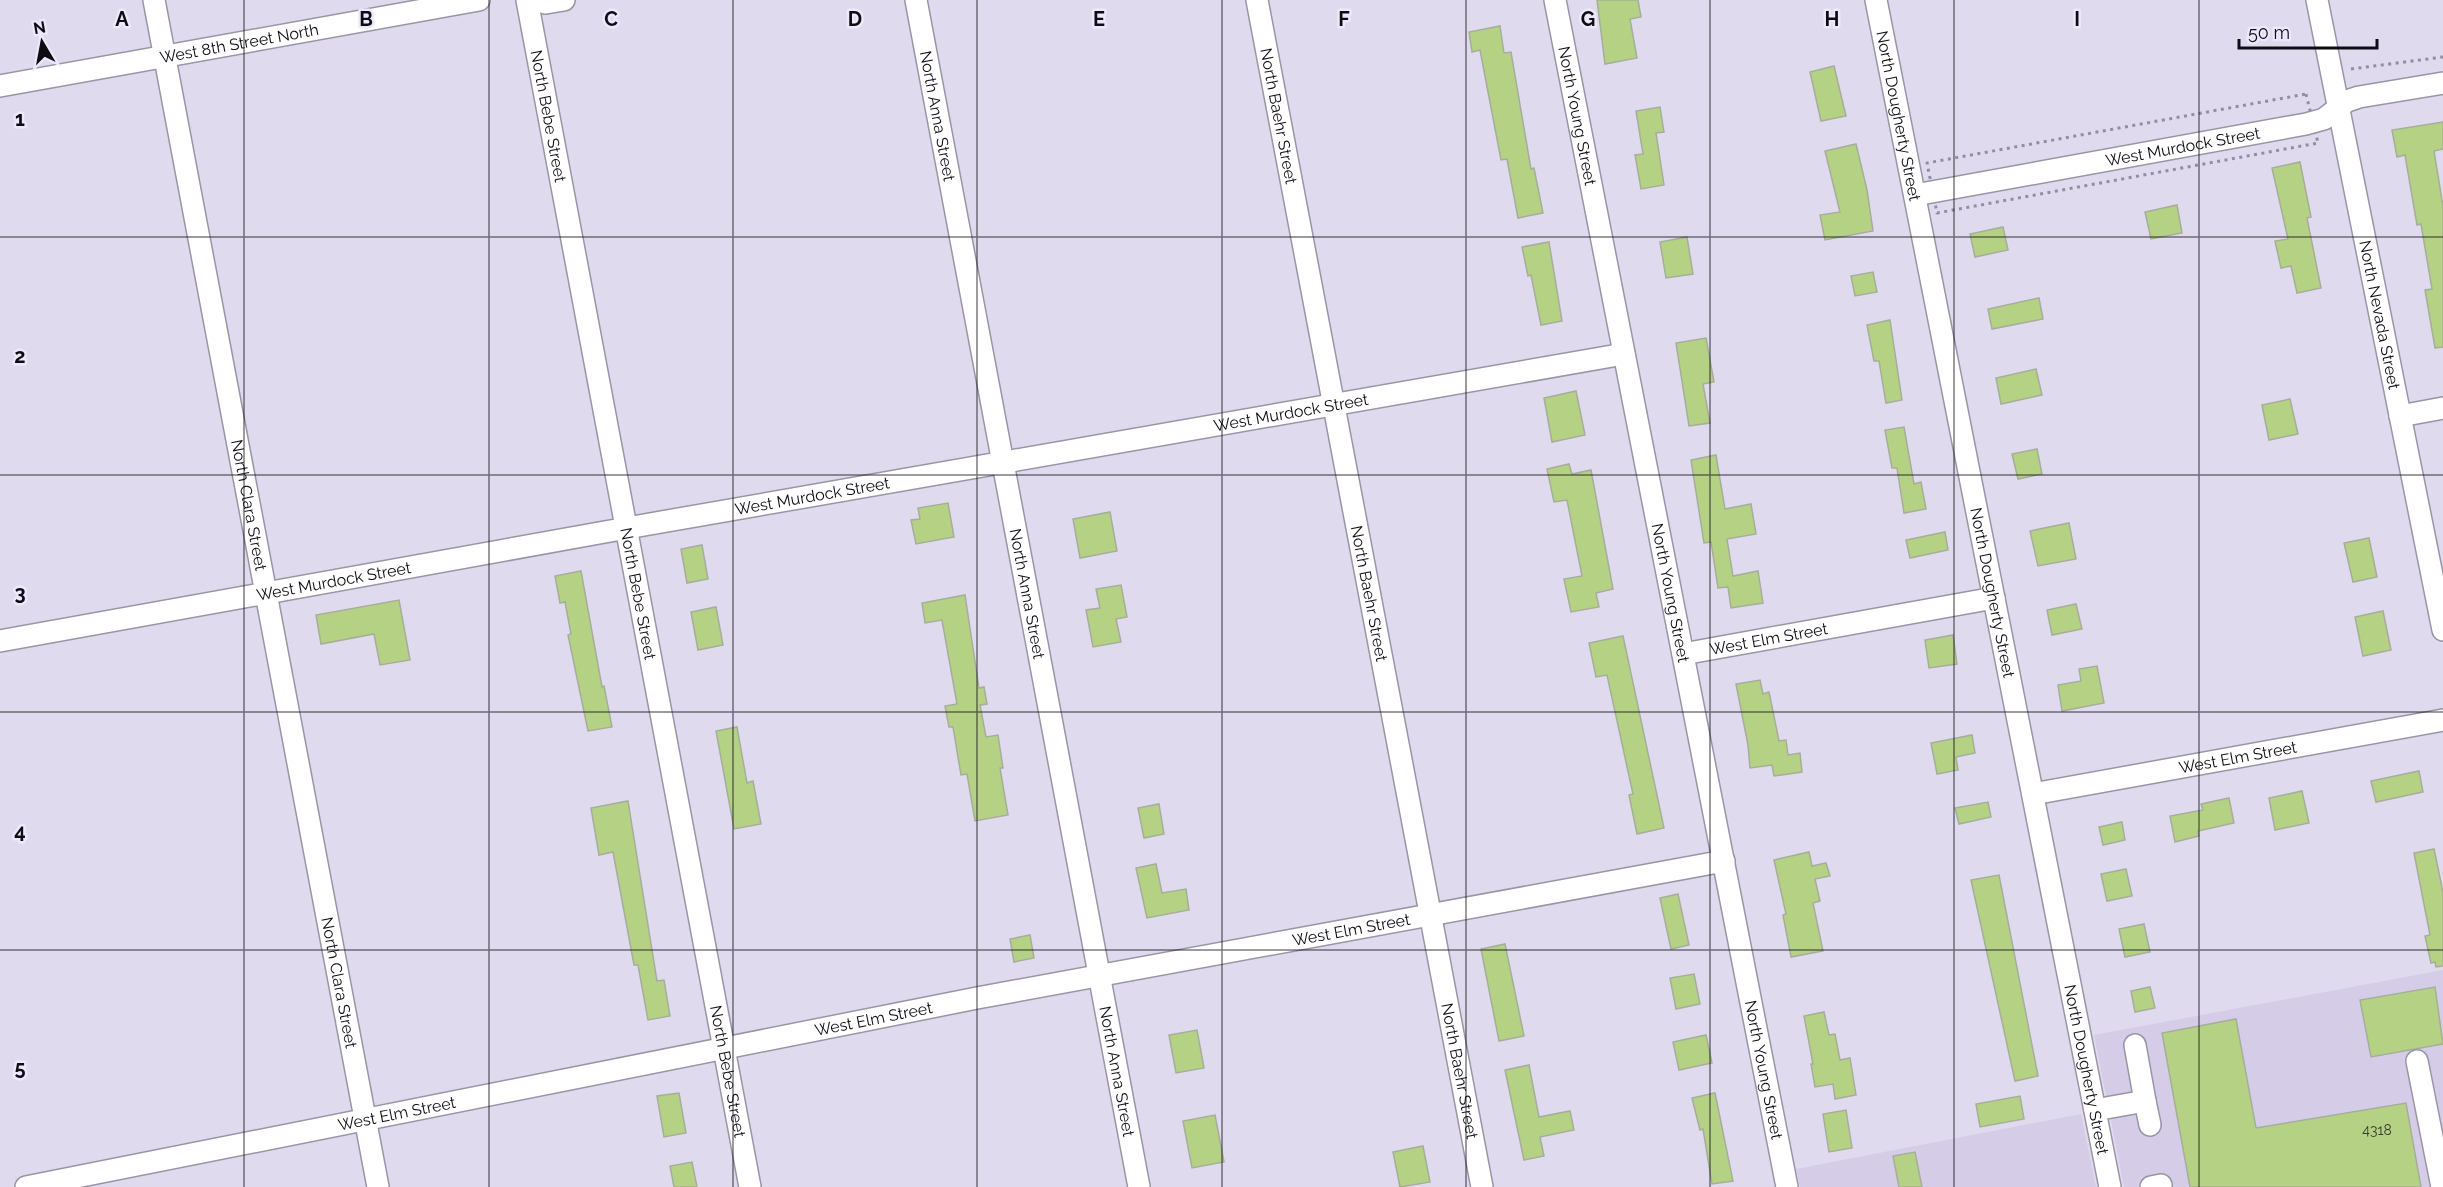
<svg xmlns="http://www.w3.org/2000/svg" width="2443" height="1187" font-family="Raleway,sans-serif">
	<rect width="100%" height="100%" fill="#e0daef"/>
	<!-- built -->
	<g fill="#d5cde8">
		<path d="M2443,970V1187H2124L2094,1035Z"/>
		<path d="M2081,1114L2096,1187H1800L1796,1169Z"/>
	</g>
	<!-- building -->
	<g fill="#b4d184" stroke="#a6ae9b" stroke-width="1.5">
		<path d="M1597,0H1638L1641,17L1630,19L1637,58L1605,64Z"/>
		<path d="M1500,26L1504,53L1511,52L1531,169L1534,168L1543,213L1518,218L1507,159L1501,160L1480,50L1472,52L1469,32Z"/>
		<path d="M1834,66L1846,116L1821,121L1810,72Z"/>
		<path d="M1660,107L1664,132L1656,133L1664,185L1641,189L1635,155L1643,154L1636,111Z"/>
		<path d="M2443,122V149L2434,151L2443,206V347L2435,348L2425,290L2432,289L2421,224L2417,225L2405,155L2397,157L2392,130Z"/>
		<path d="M1856,144L1867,190L1873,231L1825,240L1820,215L1840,212L1825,151Z"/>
		<path d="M2300,162L2311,217L2307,218L2321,288L2297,293L2291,266L2281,268L2275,241L2288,239L2272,168Z"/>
		<path d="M2177,205L2182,233L2151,239L2145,212Z"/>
		<path d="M2003,227L2008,250L1975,257L1970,234Z"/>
		<path d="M1687,237L1693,274L1666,278L1660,242Z"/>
		<path d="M1549,242L1562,321L1541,325L1531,275L1528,276L1522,247Z"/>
		<path d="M1873,272L1877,292L1855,296L1851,276Z"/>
		<path d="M2039,298L2043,319L1992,329L1988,309Z"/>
		<path d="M1890,320L1902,400L1886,403L1879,361H1874L1867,325Z"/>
		<path d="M1706,338L1714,382L1703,384L1710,423L1689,426L1676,343Z"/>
		<path d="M2036,369L2042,395L2001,404L1996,378Z"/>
		<path d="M1576,391L1585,435L1552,442L1544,398Z"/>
		<path d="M2290,399L2298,434L2269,440L2262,405Z"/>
		<path d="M1904,427L1914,484L1921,482L1926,509L1904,513L1897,468H1892L1885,430Z"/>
		<path d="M2037,449L2042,474L2018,479L2012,454Z"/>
		<path d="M1716,455L1725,509L1751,504L1756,534L1727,539L1733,576L1758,571L1763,603L1731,608L1728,587L1718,588L1711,542L1704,543L1691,460Z"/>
		<path d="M1569,464L1572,474L1591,470L1613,589L1596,593L1599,607L1571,612L1564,579L1582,576L1567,500L1554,502L1547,469Z"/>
		<path d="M948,503L954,537L916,544L911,520L920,519L918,508Z"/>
		<path d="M1110,512L1117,551L1080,558L1073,519Z"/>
		<path d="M2069,523L2076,559L2038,566L2030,531Z"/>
		<path d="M1945,532L1948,550L1910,558L1906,540Z"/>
		<path d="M2369,538L2377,577L2353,582L2344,543Z"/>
		<path d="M702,545L708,579L687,583L681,549Z"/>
		<path d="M581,571L602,687L604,686L612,727L588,731L568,635L571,634L565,602L560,603L555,576Z"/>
		<path d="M1121,585L1127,617L1116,619L1121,642L1093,647L1086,610L1100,608L1096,589Z"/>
		<path d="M965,595L979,688L984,687L987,704L980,705L986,737L998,735L1003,768H1000L1008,815L975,821L967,774L961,775L953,727H949L945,706L957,704L942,620L925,623L922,603Z"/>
		<path d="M399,600L410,660L380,665L374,634L321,644L316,615Z"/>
		<path d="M2076,604L2082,629L2052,635L2047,610Z"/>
		<path d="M716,607L723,645L698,650L691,612Z"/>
		<path d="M2383,611L2391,650L2363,656L2355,617Z"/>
		<path d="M1953,635L1957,664L1929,668L1925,640Z"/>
		<path d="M1623,636L1664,828L1637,834L1629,795L1633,794L1607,675L1596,677L1589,643Z"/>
		<path d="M2097,666L2104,703L2062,711L2058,685L2081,681L2079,669Z"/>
		<path d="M1760,680L1763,694L1769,692L1779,741L1786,740L1788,755L1800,753L1802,772L1774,776L1772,765L1750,768L1748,745L1736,684Z"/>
		<path d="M737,727L747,783L753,781L761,824L734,829L716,731Z"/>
		<path d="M1972,735L1975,753L1956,757L1958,770L1937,774L1931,743Z"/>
		<path d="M2419,771L2423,792L2376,802L2371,781Z"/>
		<path d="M2302,791L2309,823L2275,830L2269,798Z"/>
		<path d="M2229,798L2234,823L2198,831L2199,836L2175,842L2170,816L2203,810L2201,804Z"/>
		<path d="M628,801L657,981L664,980L670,1016L648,1020L638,965H634L613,852L599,855L591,808Z"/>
		<path d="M1988,802L1991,817L1959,824L1955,808Z"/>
		<path d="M1159,804L1164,834L1144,838L1138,808Z"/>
		<path d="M2122,822L2125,840L2103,845L2099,827Z"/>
		<path d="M2434,849L2443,892V966L2436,967L2435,962L2431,963L2425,936L2430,935L2414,853Z"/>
		<path d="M1809,852L1812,866L1826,863L1830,876L1815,879L1820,901L1813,903L1823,951L1791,957L1783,915L1786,914L1774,860Z"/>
		<path d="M1156,864L1162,893L1186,889L1189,910L1147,918L1136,868Z"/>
		<path d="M2126,869L2132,896L2107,901L2101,874Z"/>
		<path d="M1999,875L2038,1076L2015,1081L1971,880Z"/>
		<path d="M1678,894L1689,945L1671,949L1660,898Z"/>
		<path d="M2144,924L2150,952L2125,957L2119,929Z"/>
		<path d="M1030,935L1034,958L1014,962L1010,939Z"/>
		<path d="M1505,944L1524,1036L1499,1041L1481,949Z"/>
		<path d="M1694,974L1700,1004L1676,1009L1670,978Z"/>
		<path d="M2150,987L2155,1008L2135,1012L2131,991Z"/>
		<path d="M2435,987L2443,1044L2371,1057L2360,1000Z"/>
		<path d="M1824,1012L1829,1035L1835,1034L1840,1060L1850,1058L1856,1095L1835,1099L1833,1084L1815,1087L1811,1064H1813L1804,1016Z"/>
		<path d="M2236,1019L2256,1128L2406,1103L2421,1187H2190L2162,1033Z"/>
		<path d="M1197,1030L1204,1068L1176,1073L1169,1035Z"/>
		<path d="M1706,1035L1712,1063L1679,1070L1673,1042Z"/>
		<path d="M1529,1065L1539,1117L1570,1111L1574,1130L1540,1137L1544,1156L1524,1160L1505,1070Z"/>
		<path d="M679,1093L686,1133L664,1137L657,1096Z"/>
		<path d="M1715,1093L1733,1181L1712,1184L1703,1129L1700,1130L1692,1098Z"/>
		<path d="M2020,1096L2024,1119L1980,1127L1976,1104Z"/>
		<path d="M1846,1110L1852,1148L1829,1152L1823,1114Z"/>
		<path d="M1215,1115L1224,1162L1192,1168L1183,1121Z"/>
		<path d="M1423,1146L1430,1182L1400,1187L1393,1152Z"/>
		<path d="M1915,1152L1922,1187H1899L1893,1156Z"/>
		<path d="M692,1162L697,1187H674L670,1166Z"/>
	</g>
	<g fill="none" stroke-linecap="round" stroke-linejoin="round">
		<defs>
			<g id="minor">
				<path id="s1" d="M154,0L378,1187"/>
				<path id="s2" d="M527,0L750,1187"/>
				<path d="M534,0L546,3L564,0"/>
				<path id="s3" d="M916,0L1139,1187"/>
				<path id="s4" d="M1257,0L1482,1187"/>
				<path id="s5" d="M1555,0L1787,1187"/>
				<path id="s6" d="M1876,0L2110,1187"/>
				<path id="s7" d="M2317,0L2443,630"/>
				<path id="s8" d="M0,86L479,0"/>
				<path id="s9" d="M1915,195L2306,124L2324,119L2347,101L2359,97L2443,83"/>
				<path d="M2400,416L2443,408"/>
				<path id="s10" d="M0,641L627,528L1624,354"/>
				<path id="s11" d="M1683,654L1994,598"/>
				<path id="s12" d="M2033,794L2443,720"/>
				<path d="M2417,1061L2442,1187"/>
				<path d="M2145,1101L2150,1125"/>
				<path d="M2095,1110L2145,1101L2135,1045"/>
				<path id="s13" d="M26,1187L977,998L1724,861"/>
				<path d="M2151,1187L2161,1185V1187"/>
			</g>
		</defs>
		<!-- minor casing -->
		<use href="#minor" stroke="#9a94a7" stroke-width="24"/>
		<!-- path -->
		<g stroke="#938e9e" stroke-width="3" stroke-dasharray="3 4.5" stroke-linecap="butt">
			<path d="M2351,69L2443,57"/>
			<path d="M2306,94L2318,143L1937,213L1927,163Z"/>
		</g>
		<!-- minor -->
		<use href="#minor" stroke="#fff" stroke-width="21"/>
	</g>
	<!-- grid -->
	<path fill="none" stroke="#0e0c13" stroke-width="1.5" stroke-opacity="0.55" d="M244,0V1187M489,0V1187M733,0V1187M977,0V1187M1222,0V1187M1466,0V1187M1710,0V1187M1954,0V1187M2199,0V1187M0,237H2443M0,475H2443M0,712H2443M0,950H2443"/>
	<g text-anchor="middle" stroke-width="5" stroke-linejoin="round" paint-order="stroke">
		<!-- number labels -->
		<g font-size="14" fill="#383d2f">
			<text x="2377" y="1135">4318</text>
		</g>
		<!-- street labels -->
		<g font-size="16" fill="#0e0c13" stroke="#ede8fc">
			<text dy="6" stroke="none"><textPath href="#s8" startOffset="243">West 8th Street North</textPath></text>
			<text dy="6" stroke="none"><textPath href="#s2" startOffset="118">North Bebe Street</textPath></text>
			<text dy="6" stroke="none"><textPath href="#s3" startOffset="118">North Anna Street</textPath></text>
			<text dy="6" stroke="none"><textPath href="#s4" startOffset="118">North Baehr Street</textPath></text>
			<text dy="6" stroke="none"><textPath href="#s5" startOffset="118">North Young Street</textPath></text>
			<text dy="6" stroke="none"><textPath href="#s6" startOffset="118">North Dougherty Street</textPath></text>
			<text dy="6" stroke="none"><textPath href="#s9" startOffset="272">West Murdock Street</textPath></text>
			<text dy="6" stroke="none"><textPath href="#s7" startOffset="321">North Nevada Street</textPath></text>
			<text dy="6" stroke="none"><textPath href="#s10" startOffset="1311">West Murdock Street</textPath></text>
			<text dy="6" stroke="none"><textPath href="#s10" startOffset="825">West Murdock Street</textPath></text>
			<text dy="6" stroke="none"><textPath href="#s1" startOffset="514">North Clara Street</textPath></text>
			<text dy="6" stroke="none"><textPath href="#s10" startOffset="339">West Murdock Street</textPath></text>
			<text dy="6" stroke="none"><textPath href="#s2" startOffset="604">North Bebe Street</textPath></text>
			<text dy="6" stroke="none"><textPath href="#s3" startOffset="604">North Anna Street</textPath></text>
			<text dy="6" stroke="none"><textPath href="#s6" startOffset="604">North Dougherty Street</textPath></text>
			<text dy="6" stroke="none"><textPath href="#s4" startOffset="604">North Baehr Street</textPath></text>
			<text dy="6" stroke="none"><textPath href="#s5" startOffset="604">North Young Street</textPath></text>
			<text dy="6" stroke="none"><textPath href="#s11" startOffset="87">West Elm Street</textPath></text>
			<text dy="6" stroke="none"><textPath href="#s12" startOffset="208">West Elm Street</textPath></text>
			<text dy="6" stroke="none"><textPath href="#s13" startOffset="1350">West Elm Street</textPath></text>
			<text dy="6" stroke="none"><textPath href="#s1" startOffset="1000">North Clara Street</textPath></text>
			<text dy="6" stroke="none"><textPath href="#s13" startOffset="864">West Elm Street</textPath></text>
			<text dy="6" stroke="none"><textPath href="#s5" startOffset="1090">North Young Street</textPath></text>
			<text dy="6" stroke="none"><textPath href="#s6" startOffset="1090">North Dougherty Street</textPath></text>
			<text dy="6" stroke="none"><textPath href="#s2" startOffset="1090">North Bebe Street</textPath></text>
			<text dy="6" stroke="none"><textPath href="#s3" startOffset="1090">North Anna Street</textPath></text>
			<text dy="6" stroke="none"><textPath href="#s4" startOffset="1090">North Baehr Street</textPath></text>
			<text dy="6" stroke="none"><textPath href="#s13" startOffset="378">West Elm Street</textPath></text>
		</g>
	</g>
	<g font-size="20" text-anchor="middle" font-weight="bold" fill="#0e0c13" stroke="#ede8fc" stroke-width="5" stroke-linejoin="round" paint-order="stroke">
		<text x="122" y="26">A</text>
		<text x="366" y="26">B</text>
		<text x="611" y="26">C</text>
		<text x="855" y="26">D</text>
		<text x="1099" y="26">E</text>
		<text x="1344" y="26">F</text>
		<text x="1588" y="26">G</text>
		<text x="1832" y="26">H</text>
		<text x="2077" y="26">I</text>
		<text x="20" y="126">1</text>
		<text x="20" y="363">2</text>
		<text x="20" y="600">3</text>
		<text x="20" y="838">4</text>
		<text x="20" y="1075">5</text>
	</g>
	<!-- north arrow -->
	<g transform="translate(42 42) rotate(350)" stroke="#ede8fc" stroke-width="4.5" paint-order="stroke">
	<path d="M0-4.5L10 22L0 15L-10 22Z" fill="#0e0c13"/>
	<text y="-9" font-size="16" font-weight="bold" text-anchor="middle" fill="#0e0c13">N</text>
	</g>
	<!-- scale -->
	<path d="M2239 39v9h138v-9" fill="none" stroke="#0e0c13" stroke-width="3"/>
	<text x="2248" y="39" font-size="18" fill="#0e0c13" stroke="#ede8fc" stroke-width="4.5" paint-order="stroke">50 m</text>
</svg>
